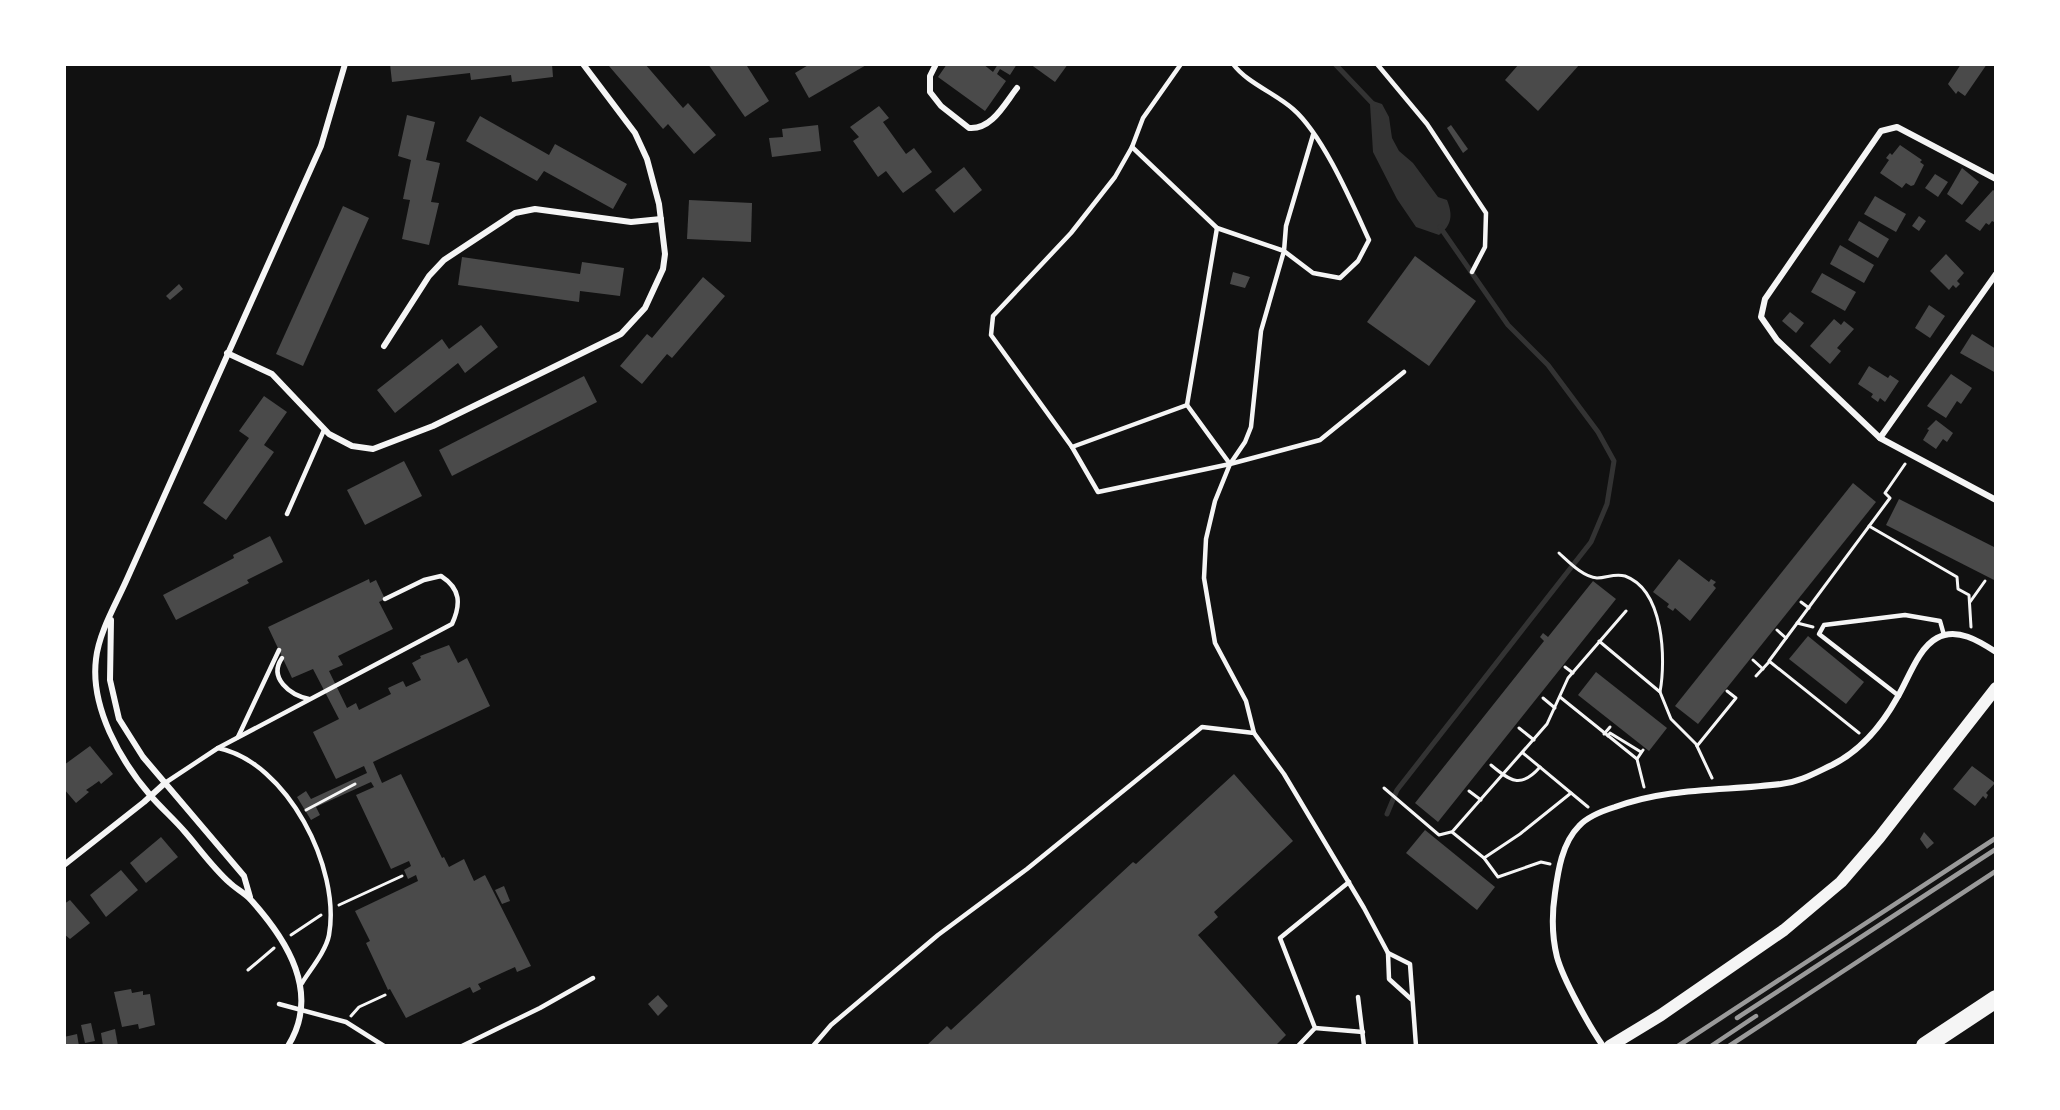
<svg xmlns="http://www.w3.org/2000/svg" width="2060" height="1110" font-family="'IBM Plex Sans',sans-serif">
	<rect width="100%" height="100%" fill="#111"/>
	<!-- water -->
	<path fill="#333" d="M1373,101L1382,104L1389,117L1392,138L1399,151L1413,163L1438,197L1447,200C1453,215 1452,225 1439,235L1416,227L1397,199L1373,152L1370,104Z"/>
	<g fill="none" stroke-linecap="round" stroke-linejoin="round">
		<!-- stream -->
		<g stroke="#333" stroke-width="5">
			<path d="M1335,64L1375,106"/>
			<path d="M1387,814L1397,790L1591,542L1607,504L1614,461L1598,432L1548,365L1508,325L1440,227"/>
		</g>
	</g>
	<!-- building -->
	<g fill="#4a4a4a">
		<path d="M390,64H552L553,77L512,82L511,75L471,80L470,73L392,82Z"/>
		<path d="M611,64H645L683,108L688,103L716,135L694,154L668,124L663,129L609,66Z"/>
		<path d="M708,64L747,66L769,101L745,117Z"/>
		<path d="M810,64H868L809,98L795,73Z"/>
		<path d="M947,64H983L993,72L998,64H1017L1010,75L1000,69L997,74L1006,81L985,111L938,77Z"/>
		<path d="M1030,64H1068L1055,82Z"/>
		<path d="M1519,64H1580L1538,111L1505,80Z"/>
		<path d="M1961,64H1987L1965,96L1958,91L1956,94L1948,84Z"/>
		<path d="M879,106L889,118L883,122L906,154L914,148L932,172L903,193L886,171L878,177L853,141L859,137L850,127Z"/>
		<path d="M407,115L435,122L426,160L440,163L431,202L439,203L429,245L402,239L410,200L403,199L411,160L398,156Z"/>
		<path d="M480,116L549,155L555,144L627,184L613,209L544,171L537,181L466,141Z"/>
		<path d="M818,125L821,151L772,157L769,138L783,137L782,129Z"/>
		<path d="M1451,125L1468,149L1463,153L1447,128Z"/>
		<path d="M1900,145L1922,160L1920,162L1924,165L1914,185L1911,186L1906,183L1902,188L1880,173L1889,160L1886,158L1890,153L1892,155Z"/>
		<path d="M964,167L982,190L954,213L935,190Z"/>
		<path d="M1962,168L1979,182L1962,205L1947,194Z"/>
		<path d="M1935,174L1948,182L1938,197L1925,188Z"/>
		<path d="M1993,190L1996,192V223L1992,221L1989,225L1986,223L1980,231L1965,221Z"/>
		<path d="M1875,196L1906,214L1896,232L1864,214Z"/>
		<path d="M689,200L752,203L751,242L687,239Z"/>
		<path d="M343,206L369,218L303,366L276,354Z"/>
		<path d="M1919,216L1926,221L1919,231L1912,226Z"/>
		<path d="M1859,221L1889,239L1878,258L1848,240Z"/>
		<path d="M1840,245L1874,265L1864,283L1830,264Z"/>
		<path d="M1946,254L1964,273L1957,281L1960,284L1956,288L1953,285L1949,290L1930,271Z"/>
		<path d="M1415,256L1476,301L1429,366L1367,322Z"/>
		<path d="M462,257L580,274L582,262L624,268L620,296L580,291L579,302L458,285Z"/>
		<path d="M1233,272L1250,277L1245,288L1230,284Z"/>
		<path d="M1822,273L1856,292L1845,311L1811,292Z"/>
		<path d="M703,277L725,296L672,358L667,354L642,384L620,366L647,334L652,338Z"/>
		<path d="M179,284L183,289L170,300L166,296Z"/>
		<path d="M1929,305L1945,316L1930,338L1915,328Z"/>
		<path d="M1790,312L1804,323L1796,333L1782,321Z"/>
		<path d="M1834,319L1841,325L1844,321L1854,329L1837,348L1841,351L1830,364L1810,346Z"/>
		<path d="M481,325L498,347L465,373L458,363L395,413L377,390L442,339L449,349Z"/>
		<path d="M1972,334L1996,349V373L1960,353Z"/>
		<path d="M1869,366L1888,378L1890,375L1899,381L1885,402L1880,398L1878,402L1871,397L1873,394L1858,384Z"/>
		<path d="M1951,374L1972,388L1961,404L1957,401L1946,418L1927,406Z"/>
		<path d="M584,376L597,402L452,476L439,450Z"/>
		<path d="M264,396L287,412L264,445L274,452L226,520L203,503L249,438L239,431Z"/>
		<path d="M1936,420L1953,433L1947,442L1943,439L1936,449L1923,440L1929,430L1927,429Z"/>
		<path d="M404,461L422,496L365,525L347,490Z"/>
		<path d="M1853,483L1876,502L1698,724L1675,706Z"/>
		<path d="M1899,499L1996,548V581L1886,525Z"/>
		<path d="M270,536L283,562L247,580L249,583L176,620L163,595L234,558L233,555Z"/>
		<path d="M1679,559L1709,582L1711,579L1716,582L1713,585L1716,588L1690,621L1675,608L1673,611L1667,607L1669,604L1653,592Z"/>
		<path d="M369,579L370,583L376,580L385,599L379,602L393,629L338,656L343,665L329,671L347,708L356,703L359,710L391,694L388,688L403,681L406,687L421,680L412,663L421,658L420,656L449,645L458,663L467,658L490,706L373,762L382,783L401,774L442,858L444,857L449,867L464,859L474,881L485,875L531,966L517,972L515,967L478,984L481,989L473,993L470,987L406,1018L390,989L388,990L366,943L370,941L355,911L418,881L416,875L408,879L404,870L411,866L409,861L391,869L356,795L374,787L371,782L316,807L320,815L311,820L297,797L306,791L311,799L367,773L364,766L336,779L313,732L339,719L313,669L292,678L268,627Z"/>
		<path d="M1593,581L1616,599L1438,822L1415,803L1544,641L1540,637L1543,633L1548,637Z"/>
		<path d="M1808,636L1864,682L1846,704L1789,659Z"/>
		<path d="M1596,672L1667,728L1649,751L1578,695Z"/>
		<path d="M90,746L113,774L101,784L99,781L92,786L86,790L89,792L76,803L64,789V765Z"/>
		<path d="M1972,766L1995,783L1986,793L1988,795L1986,799L1983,796L1975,806L1953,789Z"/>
		<path d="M1234,774L1293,841L1214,912L1218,917L1198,935L1286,1035L1275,1046H926L947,1026L951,1030L1133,862L1136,864Z"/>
		<path d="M1425,830L1495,887L1477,910L1406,853Z"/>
		<path d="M1924,832L1934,843L1927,849L1920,839Z"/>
		<path d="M161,837L178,857L146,883L130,863Z"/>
		<path d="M121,870L138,890L106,917L90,895Z"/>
		<path d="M504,886L510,901L502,904L495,890Z"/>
		<path d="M70,900L90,923L70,939L64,934V904Z"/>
		<path d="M131,989L132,993L143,991V995L150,994L155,1025L139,1029L138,1024L122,1027L114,992Z"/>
		<path d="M658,995L668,1006L658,1016L648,1004Z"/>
		<path d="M91,1023L95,1041L85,1043L81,1025Z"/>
		<path d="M115,1029L118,1046H103L101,1033Z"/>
		<path d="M77,1034L79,1046H64V1037Z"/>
	</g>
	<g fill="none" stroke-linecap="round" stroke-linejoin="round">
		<!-- path -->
		<g stroke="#f5f5f5" stroke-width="3">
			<path d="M1869,526L1957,577L1958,589L1969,595L1971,627"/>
			<path d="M1559,553C1569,562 1583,577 1597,578C1607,578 1614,573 1625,576C1664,590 1666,659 1660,692"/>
			<path d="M1801,602L1809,608"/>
			<path d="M1970,602L1985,581"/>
			<path d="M1797,623L1813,627"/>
			<path d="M1777,630L1786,638"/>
			<path d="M1599,641L1660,692L1671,719L1696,744L1712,778"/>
			<path d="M1753,660L1763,669"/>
			<path d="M1565,667L1573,673"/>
			<path d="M1756,676L1769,662"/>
			<path d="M1560,697L1637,759"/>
			<path d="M1543,698L1555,708"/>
			<path d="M1519,728L1534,740"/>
			<path d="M1859,733L1769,661L1890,498L1885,493L1905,464"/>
			<path d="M1604,734L1610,727"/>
			<path d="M1608,736L1610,733L1641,752"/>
			<path d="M1697,746L1736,698L1727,691"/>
			<path d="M1643,750L1637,759L1644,787"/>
			<path d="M1523,753L1588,807"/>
			<path d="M1491,765C1510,781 1521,789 1540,767"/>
			<path d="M1384,788L1439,835L1451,832"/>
			<path d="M1469,791L1481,800"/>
			<path d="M306,810L355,784"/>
			<path d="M1484,858L1520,834L1571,793"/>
			<path d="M1550,864L1541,862L1498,877L1484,858L1452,832L1547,724L1568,678L1626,611"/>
			<path d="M339,905L402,876"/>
			<path d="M291,935L321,915"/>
			<path d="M248,970L274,948"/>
			<path d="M351,1016L359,1007L385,995"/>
		</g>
		<!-- service -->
		<g stroke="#f5f5f5" stroke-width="4.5">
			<path d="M1181,64L1143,118L1132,147L1115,177L1071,233L993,316L991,335L1072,447L1187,405L1230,464"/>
			<path d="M1233,64C1247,83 1275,93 1293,109C1323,135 1352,203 1369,240L1358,261L1340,278L1313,273L1284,251L1286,226L1313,135"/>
			<path d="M1377,64L1427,124L1486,213L1485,247L1472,272"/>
			<path d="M1132,147L1217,228L1284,251L1261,331L1251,427L1245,442L1230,464L1215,501L1206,539L1204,578L1215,643L1246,701L1254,733"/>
			<path d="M1187,405L1217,228"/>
			<path d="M1072,447L1098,492L1230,464L1320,440L1404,372"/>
			<path d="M287,514L324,430"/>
			<path d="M282,658C268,678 290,695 309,699"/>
			<path d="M1899,696L1819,634L1824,625L1905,615L1940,621L1944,635"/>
			<path d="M238,737L279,650"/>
			<path d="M218,748C287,762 341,868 329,935C326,951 310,970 302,983"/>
			<path d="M165,783L218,748L452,624C461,604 461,589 441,576L424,580L385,599"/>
			<path d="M1388,953L1410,964L1416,1046"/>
			<path d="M1358,997L1364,1046"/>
			<path d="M279,1004L346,1022L384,1046"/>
			<path d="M1315,1028L1363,1032"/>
			<path d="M462,1046L540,1008L593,978"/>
			<path d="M813,1046L831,1025L938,935L1027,869L1202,727L1254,733L1284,774L1364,908L1388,953L1389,979L1411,999"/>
			<path d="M1298,1046L1315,1028L1280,938L1349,882"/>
		</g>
		<!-- minor -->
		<g stroke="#f5f5f5" stroke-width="6">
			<path d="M936,64L930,76V92L941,106L969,128C992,130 1005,103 1017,88"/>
			<path d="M1996,179L1897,127L1881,131L1765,299L1761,317L1777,340L1880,438L1996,500"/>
			<path d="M384,346L429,276L444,260L515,213L535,209L631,222L661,219"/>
			<path d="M227,353L272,374L329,434L352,446L373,449L433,426L621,334L645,308L663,269L665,254L659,204L647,159L635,133L583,64"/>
			<path d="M1880,438L1996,274"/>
			<path d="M111,620L110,680L119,719L143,757L244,876L250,897"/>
			<path d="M64,865L144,802L165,783"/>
			<path d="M288,1046C321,993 287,940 251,900C245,893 236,889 230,883C213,868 199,848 185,832C174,819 161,808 150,795C120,760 90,707 96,659C99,632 116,604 127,579L321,146L345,64"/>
			<path d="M1603,1046C1589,1026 1563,979 1557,957C1552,937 1552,913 1555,893C1558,871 1562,843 1579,826C1588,816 1602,811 1615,807C1669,787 1724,791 1781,784C1800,782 1815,773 1832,765C1860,751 1882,725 1897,698C1908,680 1918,648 1937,638C1957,627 1979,641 1996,652"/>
		</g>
		<!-- secondary -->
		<path stroke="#f5f5f5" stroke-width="12" d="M1610,1046L1661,1015L1784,930L1841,882L1879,838L1996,688"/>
		<!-- motorway -->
		<path stroke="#f5f5f5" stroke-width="18" d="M1925,1046L1996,999"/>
		<!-- rail -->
		<g stroke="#9a9a9a" stroke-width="4.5">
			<path d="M1737,1018L1996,849"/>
			<path d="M1678,1046L1996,838"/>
			<path d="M1711,1046L1756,1016"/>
			<path d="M1729,1046L1996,871"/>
		</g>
	</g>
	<!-- border -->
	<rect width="2060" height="1110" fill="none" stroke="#ffffff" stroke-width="132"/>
</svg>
